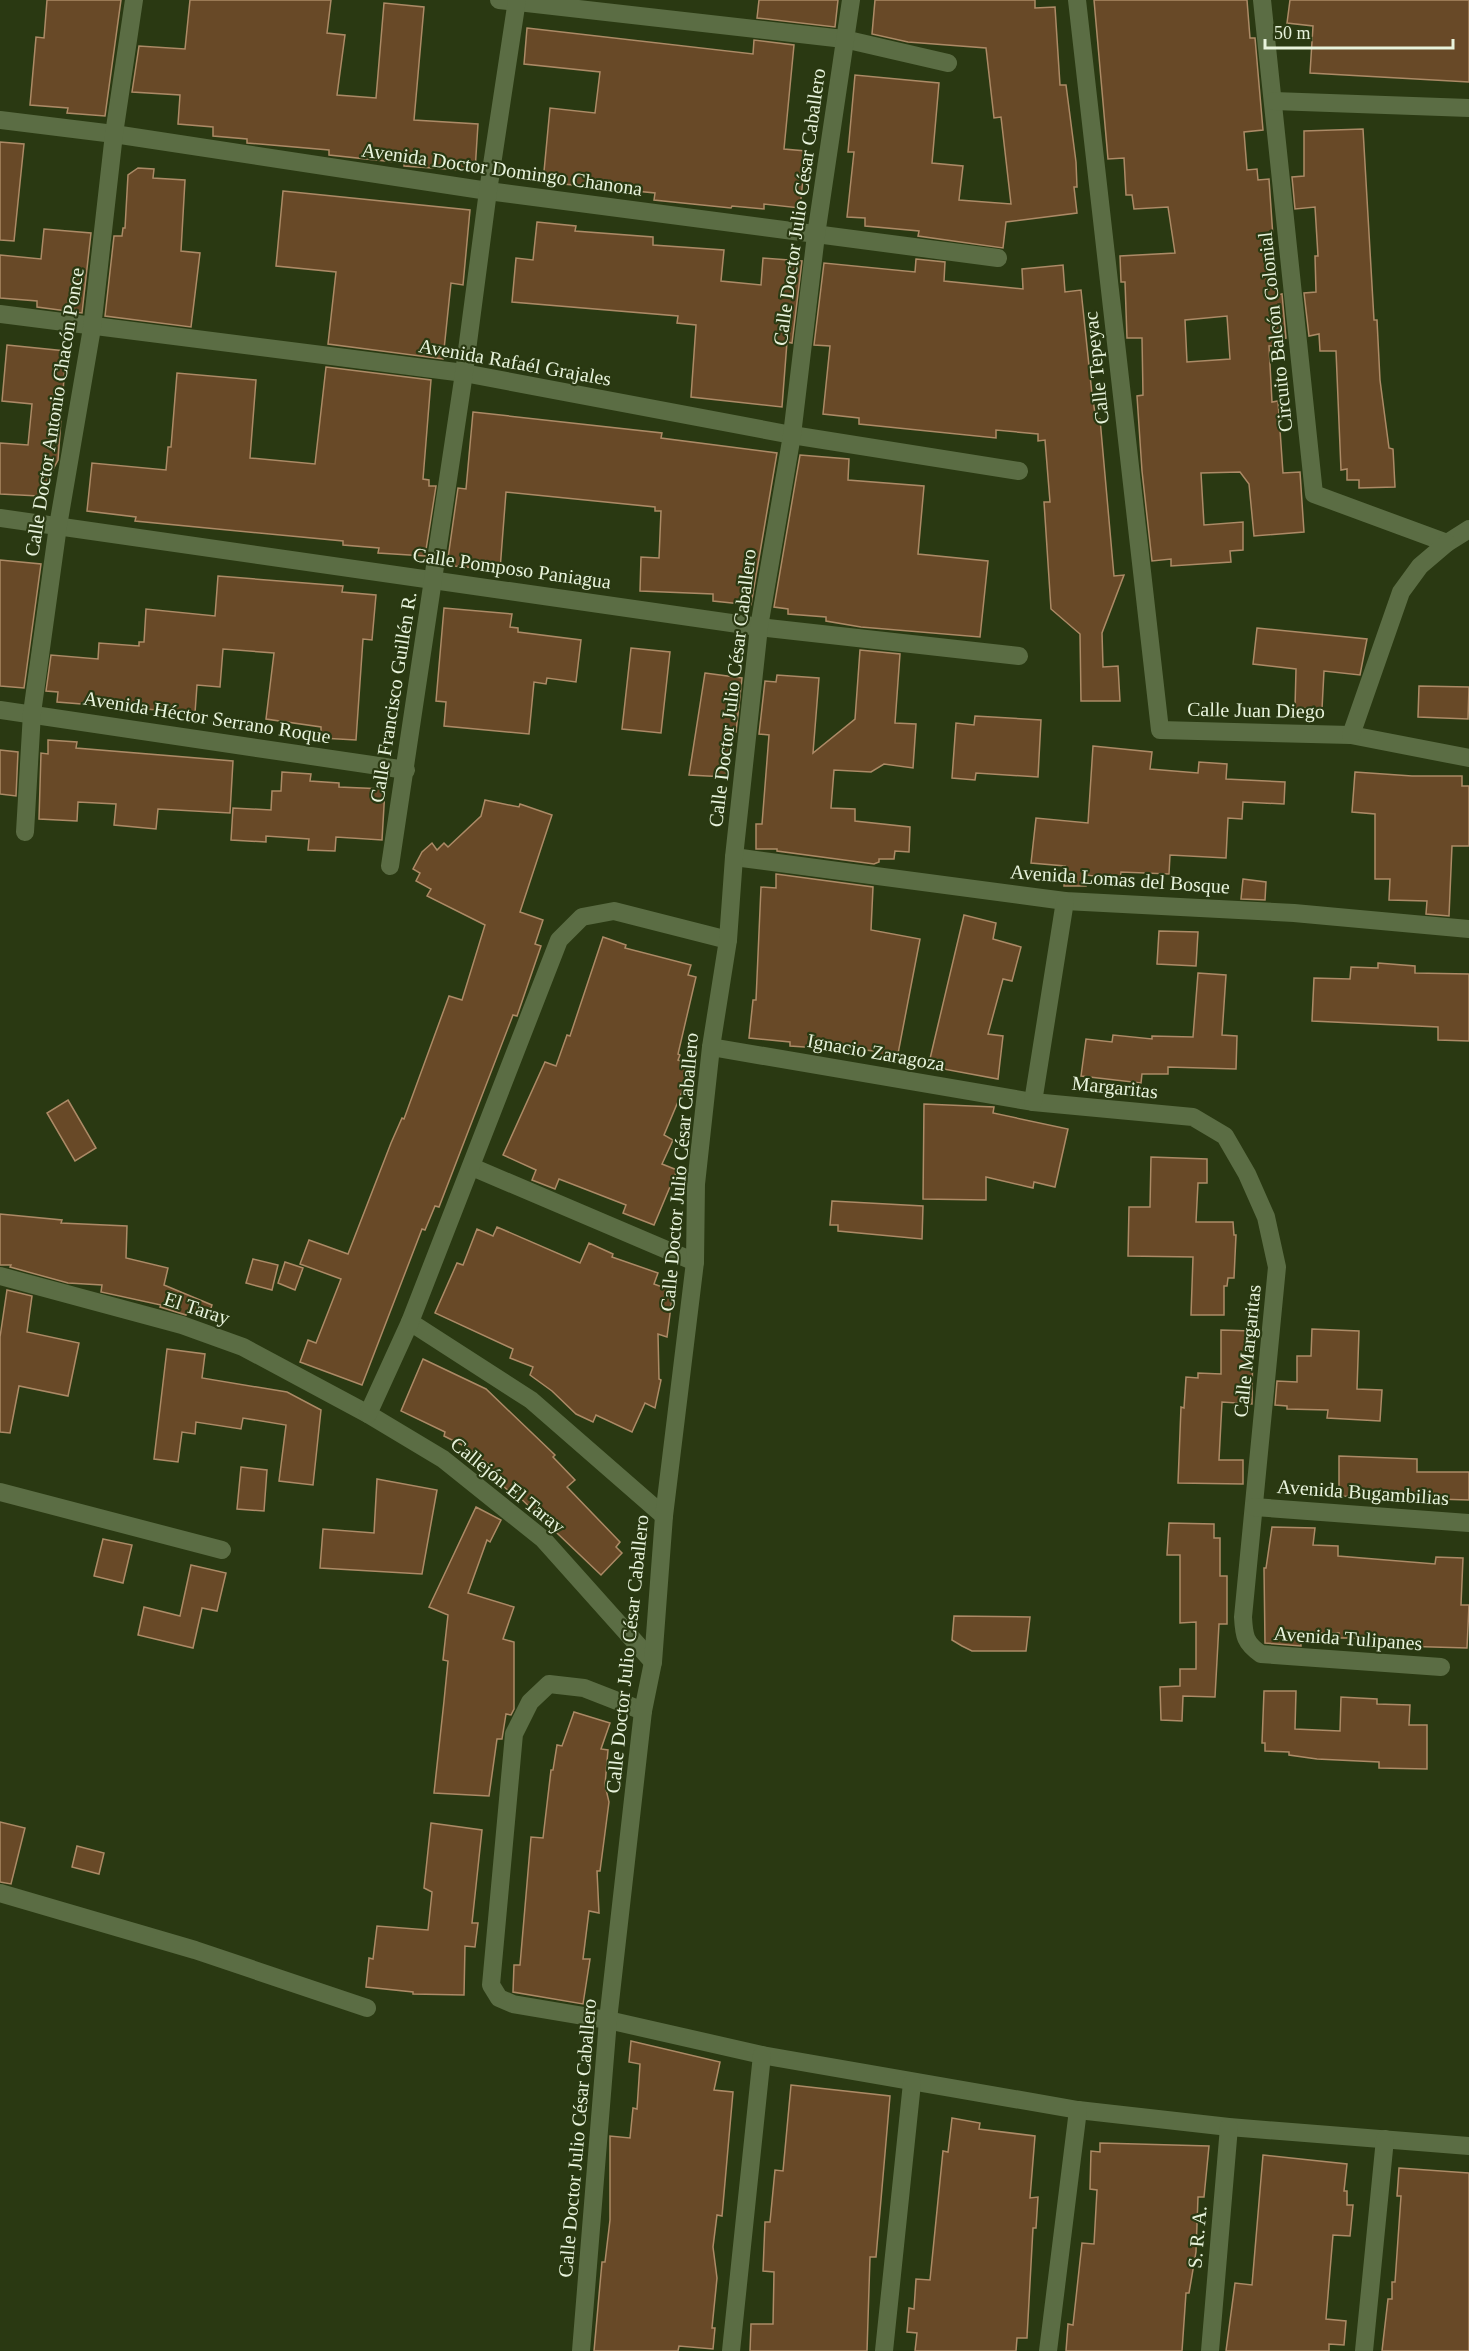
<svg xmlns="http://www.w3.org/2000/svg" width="1469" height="2351" font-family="Georgia,serif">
	<rect width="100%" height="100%" fill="#2a3912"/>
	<!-- building -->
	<g fill="#684927" stroke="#ac8a66" stroke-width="1.5" fill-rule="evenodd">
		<path d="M47,0H121L105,116L67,113L68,108L30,105L36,37L44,38Z"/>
		<path d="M190,0H331L327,33L345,35L337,95L376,98L384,3L424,7L414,120L478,124L475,171L404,166V163L329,155V150L247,143V139L213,136V127L178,124L180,95L132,92L139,46L185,49Z"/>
		<path d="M759,0H838L835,27L757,18Z"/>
		<path d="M875,0H1035V8L1055,7L1060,85H1066L1076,162L1077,187H1074L1077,213L1006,222L1003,248L918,236L919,231L865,226V218L847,217L854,152H848L855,75L939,83L932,163L963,166L959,200L1011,204L1001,117L994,118L986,48L908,42L872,34Z"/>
		<path d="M1094,0H1247L1250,38H1255L1263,130L1244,132L1247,170L1257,169L1258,180L1269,179L1277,295L1282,294L1286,338L1279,339L1280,345L1269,346L1272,402L1278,401L1283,473L1300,472L1304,532L1254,536L1249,484L1240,472L1201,473L1204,525L1243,522V550L1230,551L1231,562L1171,566V559L1152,561L1142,471L1137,396L1143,395L1142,338H1127L1125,282H1121L1120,256L1175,253L1168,207L1134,209L1132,195H1126L1124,158L1108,159ZM1227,316L1230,359L1187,362L1185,320Z"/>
		<path d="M1290,0H1469V82L1310,73L1313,26L1287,23Z"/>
		<path d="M527,28L753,54L754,40L794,45L784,149L806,151L800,208L764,204V209L732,206L731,208L654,200L655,193L543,182L550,108L595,113L600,72L524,64Z"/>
		<path d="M1363,129L1374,320H1377L1380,380L1389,448L1393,449L1395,487L1359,488V480H1347V469L1341,470L1336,351H1320L1319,334L1309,336L1304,293L1316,292L1315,256H1318L1315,207L1295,209L1292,177L1304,176V131Z"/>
		<path d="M0,142L24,144L14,241L0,240Z"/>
		<path d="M138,168L154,169L153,178L185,180L181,251L200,253L191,327L105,316L114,236H122L123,228H125L128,175Z"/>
		<path d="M283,191L470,210L463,285L451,283L443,359L328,344L336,272L276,266Z"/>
		<path d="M537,222L576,226L575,231L653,237V245L724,250L721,281L761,285L763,258L802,261L792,343L787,342L782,407L691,397L696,325L677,323L678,316L512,302L516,258L533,260Z"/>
		<path d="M44,229L91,233L82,313L37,307V301L0,298V255L41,259Z"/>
		<path d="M916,259L945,262L944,281L1023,289L1022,269L1063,265L1065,292L1081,290L1092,394L1096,419H1100L1114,576L1124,575L1102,633L1103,667L1118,666L1120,701H1081L1080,634L1051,609L1044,502H1050L1045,440L1038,441V434L996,430V438L859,424V418L823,414L830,346L814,345L824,263L915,272Z"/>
		<path d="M7,345L66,351L58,460L39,496L0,494V443L28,445L32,404L2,401Z"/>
		<path d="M326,367L431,380L423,479L429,480V486H436L425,556L378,553L379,548L343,545V541L135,521L136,517L87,511L92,463L166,470L168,447H171L177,373L256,380L250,458L315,464Z"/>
		<path d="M473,412L662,433L661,438L777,453L751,605L713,601V594L640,591L641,557L659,558L661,511H655V507L506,492L500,570L454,566L455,559L448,558L458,488L466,489Z"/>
		<path d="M800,455L849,459L848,480L924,486L918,554L988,561L980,637L861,627L826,621V617L788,614V609L774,607Z"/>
		<path d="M0,560L41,564L24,688L0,686Z"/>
		<path d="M218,576L343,586L342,592L376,595L372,640L363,639L356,740L321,738V727L266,719L274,653L223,649L220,687L197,685L195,713L57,702L58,692L46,691L51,655L98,659L99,643L139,646V642H144L146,609L215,616Z"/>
		<path d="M444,608L512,614L510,627L518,628V632L581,640L576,682L547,678L546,684L534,682L529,734L444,726L446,702L436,701Z"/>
		<path d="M1257,628L1367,639L1360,675L1324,671L1322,709L1295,708L1296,669L1253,664Z"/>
		<path d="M631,648L670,652L661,733L622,729Z"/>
		<path d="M860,650L900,654L895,723L916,724L913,768L884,764L871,772L834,770L831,808L855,809V821L910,827L909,852L895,851L894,859H879V862L874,864L777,851V849H756V824H762L769,735L759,734L765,681L776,682L777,675L819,678L813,753L855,719Z"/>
		<path d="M705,673L742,678L736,732H731L726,777L689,775Z"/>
		<path d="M1419,686L1469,687L1468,719L1418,717Z"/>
		<path d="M975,716L1041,720L1038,777L976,773L975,780L952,778L956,723L974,725Z"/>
		<path d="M48,740L77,742L76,748L233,761L230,813L158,809L156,829L114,825L116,804L78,802L77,821L39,819L41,753L48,754Z"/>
		<path d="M1093,746L1152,752L1150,769L1198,773L1199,762L1227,764L1226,779L1285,782L1284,804L1243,802L1242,819L1228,818L1226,858L1170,855L1169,874L1121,872L1120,879L1086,875V886H1064L1065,866L1031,863L1036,818L1088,823Z"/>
		<path d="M0,750L18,752L16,796L0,794Z"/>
		<path d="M282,772L311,774L310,781L339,783V787L385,789L382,840L336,837L335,851L308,850L309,839L266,836V842L231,840L233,808L271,810L272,791H281Z"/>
		<path d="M1355,772L1412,776H1462V786H1469V846H1452L1449,916L1426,914L1427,901L1389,900L1390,879H1375V814L1352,812Z"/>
		<path d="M485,800L519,807L520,804L552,815L520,912L543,920L535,944L541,946L517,1016L513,1015L439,1207L435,1206L425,1230L422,1229L362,1385L300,1362L308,1340L316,1343L341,1279L300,1264L309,1240L348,1254L391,1143L402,1118L404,1119L449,996L462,1000L485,925L427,896L431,889L416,881L420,873L413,869L422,852L432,843L437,850L444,843L448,847L481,816Z"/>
		<path d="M776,874L873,887L871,930L920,939L897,1059L874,1057V1051L819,1045V1048L790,1046V1042L749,1038L753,1000H756L761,887L776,888Z"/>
		<path d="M1243,879L1266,882L1265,900L1241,899Z"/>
		<path d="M964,915L996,923L993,939L1021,947L1012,981L1003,979L988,1034L1003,1036L998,1079L938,1068L939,1065L929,1063Z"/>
		<path d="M1159,931L1198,932L1196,966L1157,964Z"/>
		<path d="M603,937L626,945L625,948L691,965L688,975L696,977L678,1054L680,1055L678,1060L693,1066L664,1135L673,1140L662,1164L677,1170L654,1225L623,1213L626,1205L559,1179L555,1189L532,1180L536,1170L503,1155L545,1062L556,1066L567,1035L570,1036Z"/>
		<path d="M1378,963L1415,966V973L1469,974V1041L1438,1040V1027L1312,1021L1314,978L1350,979L1351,967L1378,968Z"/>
		<path d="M1198,973L1226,975L1222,1035L1237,1036L1236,1069L1168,1067V1074H1142L1141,1083L1081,1076L1086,1039L1112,1042L1113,1035L1152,1039V1036L1193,1037Z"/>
		<path d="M68,1100L96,1148L75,1161L47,1113Z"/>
		<path d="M924,1104L994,1107L993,1113L1068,1129L1055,1187L1034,1182L1033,1188L986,1177V1200L923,1199Z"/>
		<path d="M1151,1157L1207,1159V1183H1198L1196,1222H1233L1234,1235H1236L1234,1278H1228L1227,1286H1224V1315H1191L1193,1257L1128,1256L1129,1207H1150Z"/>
		<path d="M832,1201L923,1206L922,1239L838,1231V1225H830Z"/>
		<path d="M0,1214L62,1220L61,1223L127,1226L126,1258L168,1268L164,1285L212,1305L209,1315L188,1311L186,1315L160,1307L161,1305L101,1292L102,1285L68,1283L10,1267L11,1265H0Z"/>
		<path d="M497,1227L580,1263L589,1243L613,1254L612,1257L658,1273L654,1284L673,1291L667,1337L658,1334L659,1379L661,1380L655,1408L645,1403L632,1432L596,1415L593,1422L576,1414L552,1391L530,1375L533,1367L510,1358L513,1349L435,1313L457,1263L463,1265L477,1229L493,1236Z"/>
		<path d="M253,1259L278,1265L272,1290L246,1283Z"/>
		<path d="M285,1262L303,1268L295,1290L278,1283Z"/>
		<path d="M7,1290L32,1296L27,1332L79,1343L68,1396L19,1386L10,1433L0,1432V1337Z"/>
		<path d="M1312,1329L1359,1331L1357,1389L1382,1390L1380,1421L1327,1418L1328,1410L1287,1409V1406L1275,1405L1277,1381L1297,1382V1356H1311Z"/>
		<path d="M1221,1330L1253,1331L1252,1404L1222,1402L1219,1460H1243V1484L1178,1483L1181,1407L1184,1408L1186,1377L1198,1378V1373L1221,1374Z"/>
		<path d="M167,1349L205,1354L202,1378L287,1392L321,1410L313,1485L279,1481L286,1425L243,1418L241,1429L196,1422L195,1434L182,1432L178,1462L154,1459Z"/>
		<path d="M423,1359L486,1389L555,1455L553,1457L575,1480L567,1487L620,1542L616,1547L622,1553L601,1575L514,1492L513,1495L488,1472L492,1467L466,1447L444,1436L445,1432L401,1411Z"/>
		<path d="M1339,1456L1417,1459V1472H1469V1500L1339,1496Z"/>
		<path d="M241,1467L267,1470L264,1511L237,1509Z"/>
		<path d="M377,1479L437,1490L422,1574L320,1568L323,1529L374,1533Z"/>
		<path d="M476,1507L501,1520L490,1542L487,1540L468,1593L514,1607L503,1639L514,1642V1709L511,1715L506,1714L502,1739H497L489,1796L434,1793L444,1701L448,1661L443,1660L448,1615L429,1607Z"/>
		<path d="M1169,1523L1214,1524V1538H1220V1576H1227V1624H1219L1215,1697L1183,1696L1182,1721L1161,1720L1160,1687L1180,1686V1669H1196V1622L1180,1623V1555H1167Z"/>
		<path d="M1272,1527L1315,1528L1313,1545L1338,1546V1556L1435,1564L1436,1557L1463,1558L1461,1605H1469L1467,1648L1399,1646V1638H1339V1633H1301V1646L1265,1643L1264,1568H1266Z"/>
		<path d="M103,1539L132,1545L123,1583L94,1576Z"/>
		<path d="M191,1565L226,1573L217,1611L202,1608L193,1648L138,1635L144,1607L180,1616Z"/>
		<path d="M954,1616L1030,1617L1026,1651H972L962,1646L952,1640Z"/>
		<path d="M1264,1691H1296L1295,1729L1340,1731L1341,1697L1377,1699V1704L1410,1705L1409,1725H1427V1769L1379,1768V1762L1317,1759L1289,1755V1752L1265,1751V1743H1262Z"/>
		<path d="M574,1712L610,1723L601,1749L608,1750L605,1785L609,1802L600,1871H597L599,1913L589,1911L583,1959H590L583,2004L513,1992L514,1965H520L531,1837L543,1838L551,1770H553L557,1745L562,1746Z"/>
		<path d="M0,1822L25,1828L11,1884L0,1882Z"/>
		<path d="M431,1823L482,1830L472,1923H478L475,1947L465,1946L464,1995L413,1994V1992L366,1987L369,1958L373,1959L377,1926L428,1930L432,1892L424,1888Z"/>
		<path d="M77,1846L104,1853L99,1874L72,1867Z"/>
		<path d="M631,2041L720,2062L714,2090L733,2092L722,2216L717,2215L713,2247L717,2278L712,2328H715L713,2349L679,2346L678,2351H594L602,2262H605L610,2220V2136L630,2138L633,2108L637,2109L640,2064L629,2062Z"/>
		<path d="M791,2085L890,2096L876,2257H870L867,2351H750L751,2324H773L774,2272L763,2271L765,2222H770L775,2170L783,2171Z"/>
		<path d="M952,2118L980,2123L979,2129L1035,2136L1030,2198L1038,2197L1036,2228H1033L1027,2338H1017L1016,2351H915L917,2333L907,2332L909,2308L914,2309L916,2279L930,2280L943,2151L948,2152Z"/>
		<path d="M1100,2143L1209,2146L1204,2197H1198L1196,2252L1189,2293H1186L1182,2351H1066L1068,2324L1073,2325L1082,2243L1094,2244L1097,2190L1090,2189L1091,2151L1100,2152Z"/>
		<path d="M1263,2155L1347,2164L1344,2191H1347V2205H1353L1350,2236L1333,2235L1326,2319L1346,2321L1344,2345L1329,2344V2351H1226L1235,2283L1252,2285Z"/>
		<path d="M1399,2168L1469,2173V2351H1382L1388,2299H1392V2282H1395L1401,2196H1397Z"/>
	</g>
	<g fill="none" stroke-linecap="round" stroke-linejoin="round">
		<!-- minor -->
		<g stroke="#5b6d44" stroke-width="18">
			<path d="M499,0L844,39L948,63"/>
			<path d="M1077,0L1160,730L1351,735L1469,758"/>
			<path d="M1262,0L1314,494L1447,543L1469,529"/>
			<path d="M1274,101L1469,108"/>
			<path d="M0,120L114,134L488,191L998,258"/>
			<path d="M0,314L464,373L792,435L1019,471"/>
			<path d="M0,518L759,627L1019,656"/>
			<path d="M0,710L406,770"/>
			<path d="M1351,735L1401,592L1420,566L1447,543"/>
			<path d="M25,832L32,713L58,526L92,328L114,134L134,0"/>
			<path d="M734,857L1065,901L1294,913L1469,929"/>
			<path d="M390,866L464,373L488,191L517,0"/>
			<path d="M711,1047L1033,1102L1193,1117L1225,1136L1247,1174L1266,1217L1277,1267L1243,1617C1244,1636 1245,1643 1261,1654L1441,1667"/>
			<path d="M1033,1102L1065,901"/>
			<path d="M472,1167L695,1262"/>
			<path d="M0,1276L182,1325L243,1347L368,1414L443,1459L543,1539L653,1662"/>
			<path d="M410,1322L531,1400L664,1516"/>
			<path d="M368,1414L410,1322L559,940L582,917L614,911L728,940"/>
			<path d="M0,1492L222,1550"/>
			<path d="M1254,1507L1469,1523"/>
			<path d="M643,1711L584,1688L549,1684L530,1702L514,1734L491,1985L499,1998L513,2004L608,2020L762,2055L1078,2110L1229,2127L1469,2146"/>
			<path d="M0,1893L195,1950L367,2008"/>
			<path d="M581,2351L608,2020L643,1711L653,1662L664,1516L695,1262L696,1184L711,1047L728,940L734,857L759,627L792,435L816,235L851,0"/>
			<path d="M731,2351L762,2055"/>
			<path d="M884,2351L912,2083"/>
			<path d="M1048,2351L1078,2110"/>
			<path d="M1210,2351L1229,2127"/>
			<path d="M1364,2351L1385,2139"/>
		</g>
	</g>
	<g text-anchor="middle" stroke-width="4.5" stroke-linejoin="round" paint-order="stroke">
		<!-- street labels -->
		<g font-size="20" fill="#e8f3dc" stroke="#2a3912">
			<text transform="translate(502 169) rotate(8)" y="7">Avenida Doctor Domingo Chanona</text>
			<text transform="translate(799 207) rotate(-82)" y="7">Calle Doctor Julio César Caballero</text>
			<text transform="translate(1275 332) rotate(-96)" y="7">Circuito Balcón Colonial</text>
			<text transform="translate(515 362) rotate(10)" y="7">Avenida Rafaél Grajales</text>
			<text transform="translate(1096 368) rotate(-96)" y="7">Calle Tepeyac</text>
			<text transform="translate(54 412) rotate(-81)" y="7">Calle Doctor Antonio Chacón Ponce</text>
			<text transform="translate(512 568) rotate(8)" y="7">Calle Pomposo Paniagua</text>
			<text transform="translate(732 688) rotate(-83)" y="7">Calle Doctor Julio César Caballero</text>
			<text transform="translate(393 697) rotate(-81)" y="7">Calle Francisco Guillén R.</text>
			<text transform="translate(1256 710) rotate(1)" y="7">Calle Juan Diego</text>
			<text transform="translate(207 717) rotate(9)" y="7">Avenida Héctor Serrano Roque</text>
			<text transform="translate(1120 879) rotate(4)" y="7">Avenida Lomas del Bosque</text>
			<text transform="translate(876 1052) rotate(10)" y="7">Ignacio Zaragoza</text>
			<text transform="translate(1115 1087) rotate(6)" y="7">Margaritas</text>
			<text transform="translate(679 1172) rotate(-85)" y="7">Calle Doctor Julio César Caballero</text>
			<text transform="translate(197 1308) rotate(18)" y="7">El Taray</text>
			<text transform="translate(1247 1351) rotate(-84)" y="7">Calle Margaritas</text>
			<text transform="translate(508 1485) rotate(39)" y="7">Callejón El Taray</text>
			<text transform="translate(1363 1492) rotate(4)" y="7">Avenida Bugambilias</text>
			<text transform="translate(1348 1638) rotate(4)" y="7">Avenida Tulipanes</text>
			<text transform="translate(627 1654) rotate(-84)" y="7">Calle Doctor Julio César Caballero</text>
			<text transform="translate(577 2138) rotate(-85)" y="7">Calle Doctor Julio César Caballero</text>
			<text transform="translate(1197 2237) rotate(-85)" y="7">S. R. A.</text>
		</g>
	</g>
	<!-- scale -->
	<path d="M1265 39v9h188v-9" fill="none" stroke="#e8f3dc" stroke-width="3"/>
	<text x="1274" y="39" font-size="18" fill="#e8f3dc" stroke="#2a3912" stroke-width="4.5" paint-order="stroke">50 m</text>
</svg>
